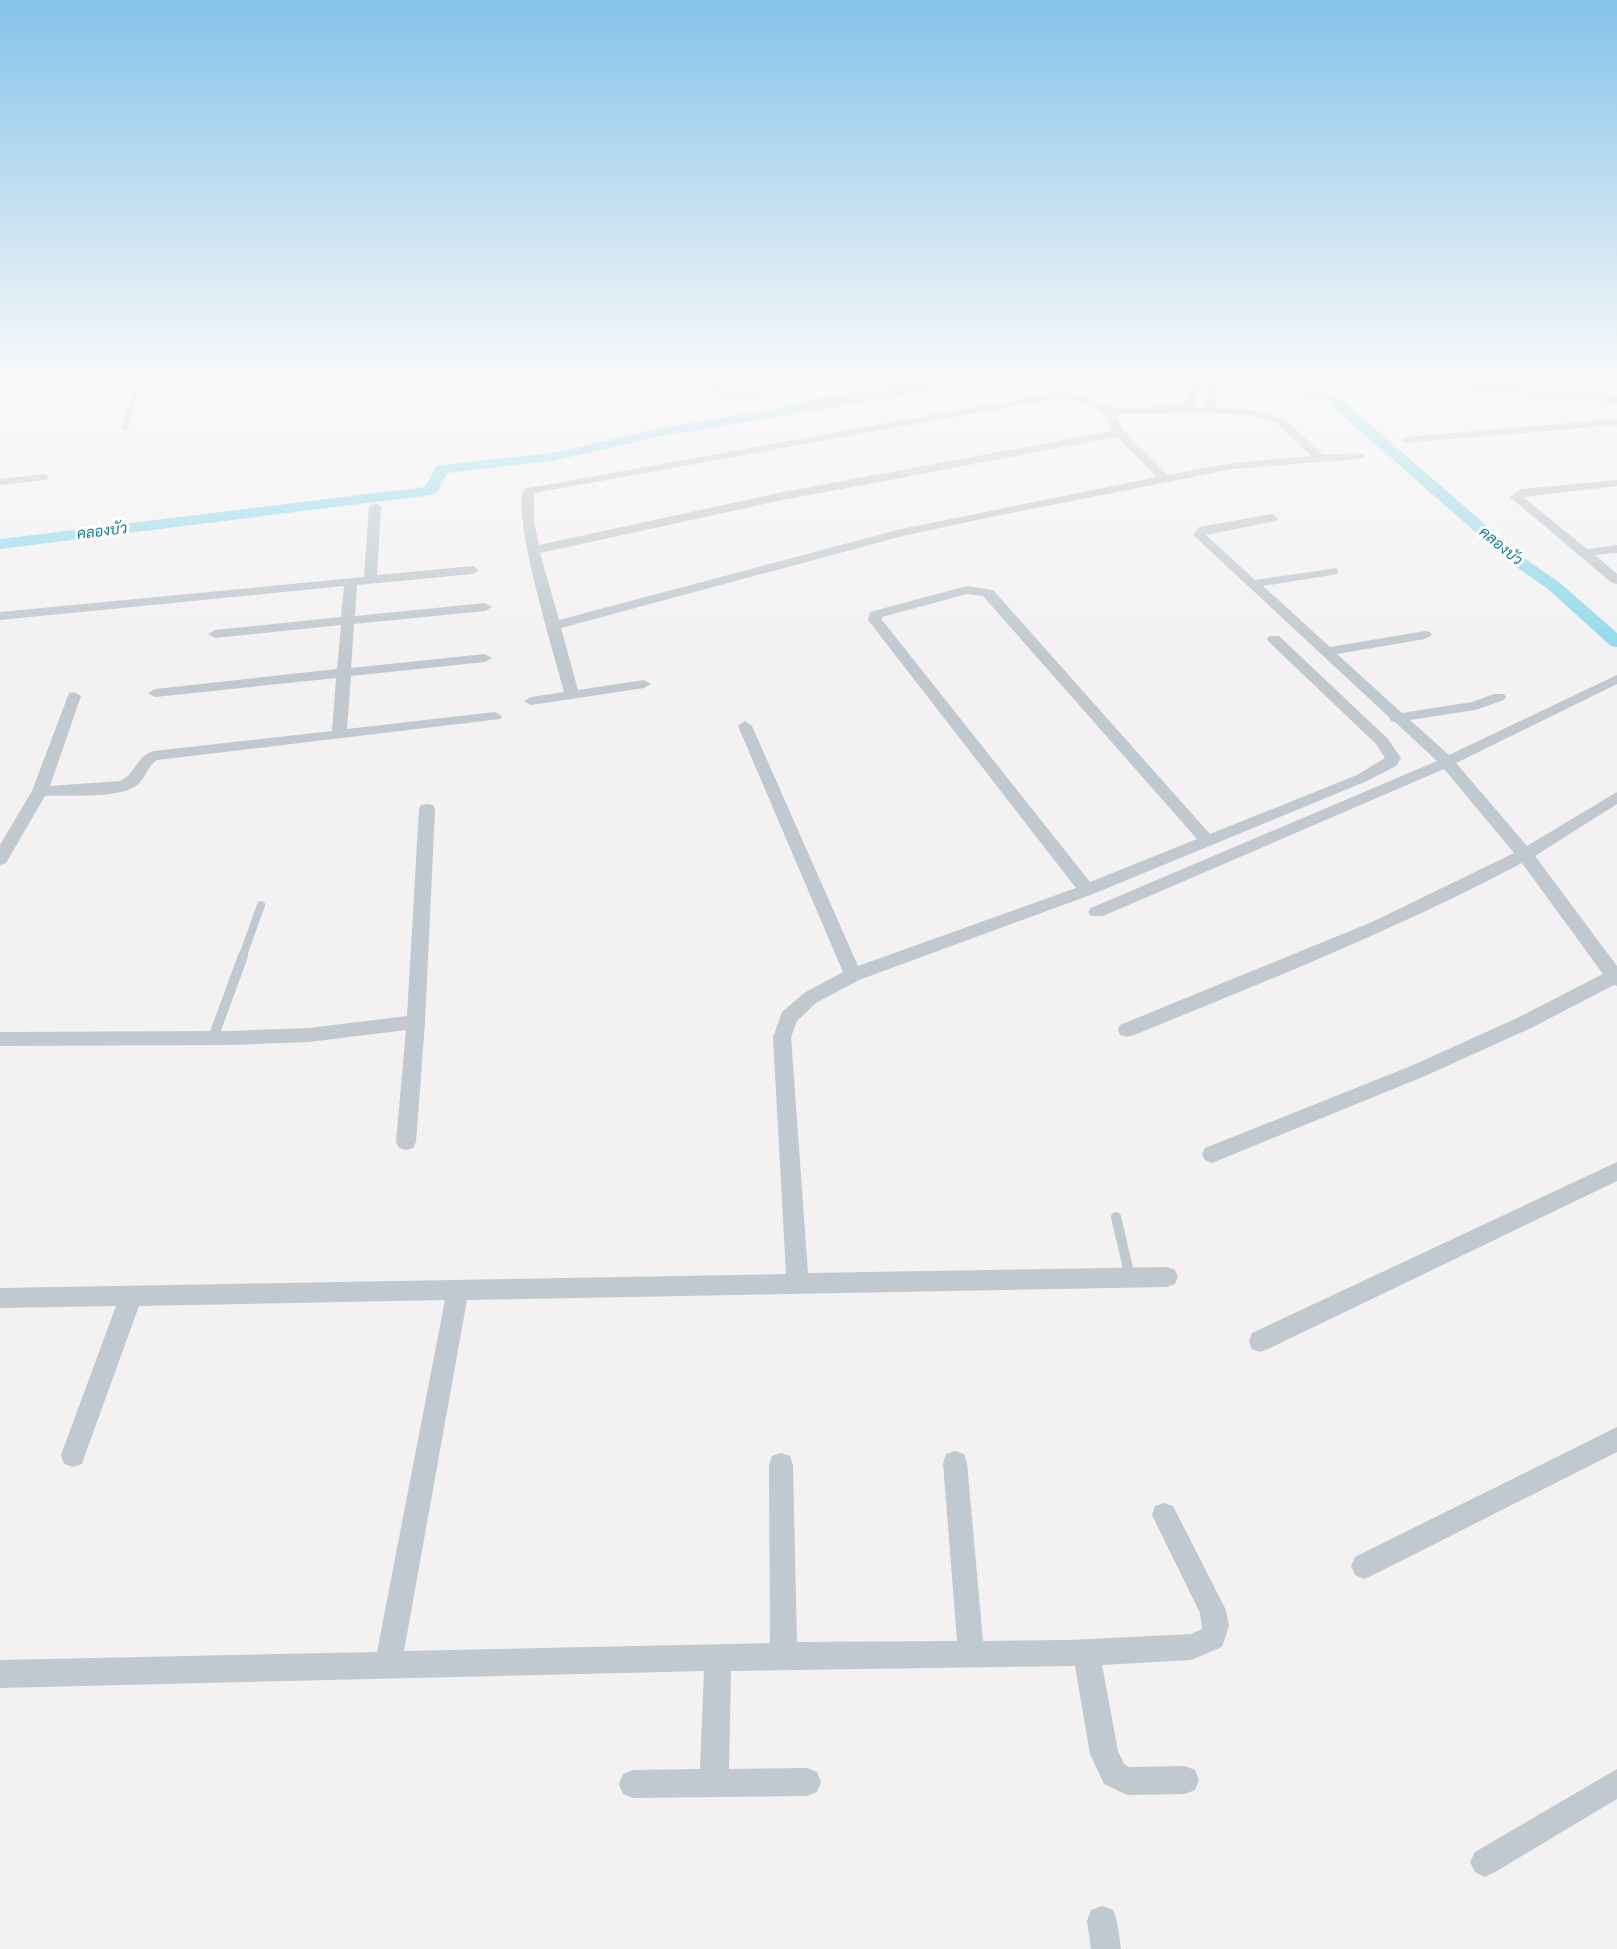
<svg xmlns="http://www.w3.org/2000/svg" width="1617" height="1949" font-family="Raleway,Sarabun,sans-serif">
	<rect width="100%" height="100%" fill="#f3f1f1"/>
	<!-- green -->
	<path fill="#c2eed3" d="M1447,380H1617V395L1449,381Z"/>
	<g fill="none" stroke-linecap="round" stroke-linejoin="round">
		<!-- canal -->
		<g fill="#91d9ea" fill-rule="evenodd">
			<path d="M948,380H977L971,384L657,437L552,461L447,473L438,491L431,495L0,549V539L425,487L436,466L441,465L552,453L657,429Z"/>
			<path d="M1221,380L1294,382L1337,396L1524,558L1560,583L1617,633V647L1611,646L1548,589L1512,564L1327,402L1292,390L1227,384Z"/>
		</g>
		<!-- lane-far2 -->
		<g stroke="#c0c9cf" stroke-width="6">
			<path d="M714,380L716,390C737,399 759,396 778,384L776,380"/>
			<path d="M125,427L140,380"/>
			<path d="M0,482L45,477"/>
		</g>
		<!-- lane-far1 -->
		<path stroke="#c0c9cf" stroke-width="8" d="M242,958L261,905"/>
		<!-- lane -->
		<g stroke="#c0c9cf" stroke-width="10">
			<path d="M213,1038L243,956"/>
			<path d="M1116,1217L1130,1277"/>
		</g>
		<!-- street -->
		<g fill="#c0c9cf" fill-rule="evenodd">
			<path d="M930,380H954L949,383L803,407L798,404L803,401Z"/>
			<path d="M1190,380H1200L1195,406L1204,407L1209,380H1219L1215,407L1248,409L1285,419L1323,455L1359,453L1365,456L1359,459L1233,469L986,518L899,537L561,628L578,690L644,680L651,684L644,688L531,705L524,701L531,697L564,692C555,655 511,517 524,489L1059,392L1090,398L1111,408L1184,406ZM1059,398L1083,403L1102,410L1112,431L783,492L539,545L534,522V493ZM1205,413L1248,415L1277,423L1311,456L1233,463L1168,475L1124,431L1115,414ZM1117,437L1157,477L897,530L559,620L540,553L783,500Z"/>
			<path d="M1617,419V425L1406,443L1400,440L1406,437Z"/>
			<path d="M1617,480V486L1523,497L1587,549L1617,545V553L1595,555L1617,574V584L1612,583L1510,497L1521,489Z"/>
			<path d="M375,503L381,507L377,575L473,566L479,570L473,574L357,585L355,616L485,603L492,607L485,611L354,624L351,668L485,654L492,658L485,662L351,676L347,729L495,712L502,716L500,719L157,760C147,766 146,778 137,785C120,799 67,795 45,796L6,863L0,865V845L32,791L69,693L74,692L81,696L50,786L120,781C136,774 136,756 154,751L332,731L336,678L155,697L148,693L155,689L337,669L341,625L215,638L208,634L215,630L341,617L344,586L0,620V612L364,577L369,507Z"/>
			<path d="M1272,514L1278,518L1276,521L1206,535L1255,580L1337,568L1338,571L1337,574L1332,575L1263,586L1330,647L1425,631L1430,632L1432,635L1425,639L1337,654L1402,713L1472,702L1494,694H1504L1506,697L1504,700L1475,710L1410,720L1449,755L1617,675V684L1456,763L1527,846L1617,792V804L1535,856L1617,966V986L1614,985L1531,1028L1425,1076L1212,1163L1205,1160L1202,1154L1205,1148L1411,1066L1517,1018L1603,974L1522,863C1397,929 1265,982 1134,1035L1127,1037L1120,1035L1118,1030L1120,1025L1372,922L1514,853L1444,769L1103,916H1091L1088,912L1091,908L1437,761L1395,722L1391,721L1389,717L1193,535L1199,527Z"/>
			<path d="M967,586L993,590L1210,834L1357,775L1385,758L1376,744L1269,642L1267,639L1269,636H1279L1387,738L1401,758L1396,766L1367,781L1093,894L859,980L816,1003L797,1021L791,1037L808,1273L1167,1267L1175,1270L1178,1277L1175,1284L1167,1287L467,1300L404,1651L770,1643L769,1465L772,1456L781,1453L790,1456L793,1465L797,1642L957,1641L943,1463L946,1454L955,1451L964,1454L967,1463L983,1641L1069,1640L1191,1634L1202,1629L1200,1613L1152,1515L1155,1506L1164,1503L1173,1506L1226,1610L1229,1626L1222,1647L1191,1660L1102,1665L1118,1751L1124,1764L1129,1767L1185,1766L1195,1770L1199,1780L1195,1790L1185,1794L1127,1795L1104,1784L1090,1754L1075,1666L731,1671L729,1769L807,1768L817,1772L821,1782L817,1792L807,1796L633,1798L623,1794L619,1784L623,1774L633,1770L700,1769L704,1671L0,1688V1660L377,1652L445,1300L139,1306L85,1455L82,1464L73,1467L64,1464L61,1455L116,1306L0,1308V1288L786,1274L773,1037L782,1012L804,993L843,972L738,726L745,721L752,726L858,966L1076,888L868,620L870,612ZM967,594L983,596L1197,839L1090,882L882,620V617Z"/>
			<path d="M427,804L433,805L435,809L425,1022L416,1142L413,1148L406,1150L399,1148L396,1142L406,1030L309,1042L231,1045L0,1046V1032L231,1031L309,1028L407,1016L419,809L421,805Z"/>
			<path d="M1617,1162V1181L1268,1349L1260,1352L1252,1349L1249,1341L1252,1333Z"/>
			<path d="M1617,1427V1452L1373,1575L1364,1579L1355,1575L1351,1566L1355,1557Z"/>
			<path d="M1617,1769V1799L1495,1872L1485,1877L1475,1872L1470,1862L1475,1852Z"/>
			<path d="M1102,1906L1113,1910L1117,1921L1121,1949H1091L1087,1921L1091,1910Z"/>
		</g>
		<!-- secondary -->
		<path fill="#c0cad4" fill-rule="evenodd" d="M1388,380H1447L1617,395V403L1395,384Z"/>
	</g>
	<!-- sky -->
	<linearGradient id="sky" x2="0" y2="1"><stop stop-color="#85c3e9"/><stop offset="0.58" stop-color="#faf9f9"/><stop offset="1" stop-color="#faf9f9" stop-opacity="0"/></linearGradient>
	<rect width="1617" height="653" fill="url(#sky)"/>
	<g text-anchor="middle" stroke-width="6" stroke-linejoin="round" paint-order="stroke">
		<!-- far-water labels -->
		<g font-size="15" font-style="italic" fill="#12809a" stroke="#fff">
			<text transform="translate(102 531) rotate(-7)" y="5">คลองบัว</text>
			<text transform="translate(1501 546) rotate(40)" y="5">คลองบัว</text>
		</g>
	</g>
</svg>
